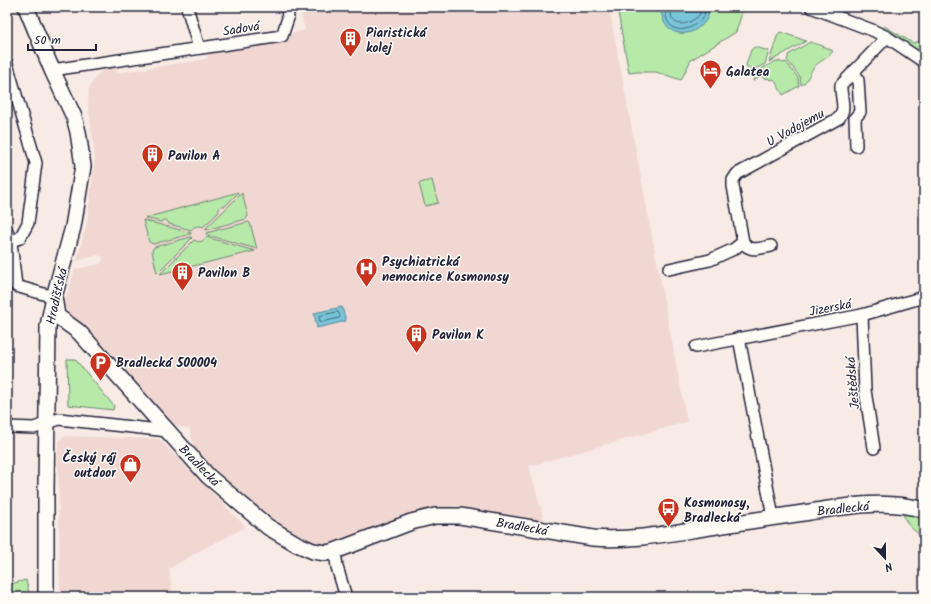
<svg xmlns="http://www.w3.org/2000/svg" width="931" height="604" font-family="Kalam,sans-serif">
	<rect width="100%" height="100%" fill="#f8ebe6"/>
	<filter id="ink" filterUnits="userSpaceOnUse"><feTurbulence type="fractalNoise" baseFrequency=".025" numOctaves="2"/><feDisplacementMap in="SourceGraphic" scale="8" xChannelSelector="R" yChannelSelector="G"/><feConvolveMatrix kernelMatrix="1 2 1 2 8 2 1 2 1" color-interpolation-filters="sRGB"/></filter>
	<g filter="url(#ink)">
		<!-- built -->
		<g fill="#f1d7d2">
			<path d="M299,7H609L687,422L529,466L546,526L457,506L424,511L402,515L334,545H328L315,543L295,535L273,519L209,469L192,448L193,443L189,428H183L170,423L156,406L136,387L93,337L92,331L86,324H81L63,307L75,269L100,264L101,262L103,261L102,256H99L98,255L77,261L87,222L95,158L88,103L89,87L100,72L116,65L117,73L207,59L206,51L287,40L286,35L305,30Z"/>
			<path d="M64,436L159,439L246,527L203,549L169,569L173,595L171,597H60L58,441Z"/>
		</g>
		<!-- green -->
		<g fill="#b7e9a9" stroke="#6c8672">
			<path d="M617,7H744L736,32L691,60L681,80L656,72H637L629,73Z"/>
			<path d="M884,26L913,43L924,40V56L883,29Z"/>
			<path d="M781,32L806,41L769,62L778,34Z"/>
			<path d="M810,42L823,46L833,51C829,58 819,61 814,67C809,73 808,82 801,85L800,77L787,60L788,58V55Z"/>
			<path d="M755,47L769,51L765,64L757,68H747L746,65L751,50L753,48Z"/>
			<path d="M714,58L716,59L717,62L713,65L714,67L716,68L718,67L722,70L721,74L707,71L705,65Z"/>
			<path d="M776,61H779L783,63L786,62L798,78L799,86L783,95L774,79L770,80L768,78L765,79L762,75L753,81V80L759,70Z"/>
			<path d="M432,180L438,203L425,206L419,183Z"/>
			<path d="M239,192L225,206C221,205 218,207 219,212L203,227C198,225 194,226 191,230L169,224L168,222L166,220H163L161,222L145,218Z"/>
			<path d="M242,193L248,216L246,219L206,230L205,229Z"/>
			<path d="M143,220L191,233V234L153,244L149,242Z"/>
			<path d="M248,222L250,223L257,249L207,235L206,233Z"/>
			<path d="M191,237L192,238L157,273L152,251L154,247Z"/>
			<path d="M206,237L255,251L160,274L194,240C199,243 203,242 206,237Z"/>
			<path d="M67,359H75L114,406L113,410L68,405Z"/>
			<path d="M903,513L913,514L924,518V538C914,530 906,526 903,513Z"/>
			<path d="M26,580L30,597H7V585Z"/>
		</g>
		<!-- water -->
		<g fill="#79c5d9" stroke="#56849a">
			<path d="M663,7H708C710,16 707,20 701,26C698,27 696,30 693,31C680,37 665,31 662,16C661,13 662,10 663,7Z"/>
			<path d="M342,307L346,321L317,328L314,313Z"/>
		</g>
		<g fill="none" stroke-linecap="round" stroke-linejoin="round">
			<!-- shore -->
			<g stroke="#45637a" stroke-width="1">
				<path d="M667,7C666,10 665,13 666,17C671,33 686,32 697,23C700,21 702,19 704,16C705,13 705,10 705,7"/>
				<path d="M672,7C672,9 671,11 671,13C671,26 685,26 693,20C695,19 699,16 700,14C700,13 700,8 700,7"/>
				<path d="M338,312L340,316L339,318L322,322L320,321L319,318L320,316Z"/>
			</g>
			<defs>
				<g id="street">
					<path d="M187,7L199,48"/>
					<path d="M811,7L872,30L887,37L924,62"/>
					<path d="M7,64L36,163L28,223L20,238L7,242"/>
					<path d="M52,70L282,36L288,18L287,7"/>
					<path d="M854,71L858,80L860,112L855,118L856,146"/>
					<path d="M7,231L11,242L16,286L54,297"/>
					<path d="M771,246C760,248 750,253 743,242L733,186V180L737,174L839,118C847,108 840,97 841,85L887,37"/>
					<path d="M669,269L710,260L734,249L743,242"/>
					<path d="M862,315L865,390L874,448"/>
					<path d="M739,338L773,517"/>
					<path d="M696,347L862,315L924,297"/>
					<path d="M7,427L34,428L59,419L168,431"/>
					<path d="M335,551L337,567L346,597"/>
				</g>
				<g id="secondary">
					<path d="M26,7L52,70L74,117L78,132L83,166L73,227L54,297L48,326L46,491V597"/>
					<path d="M54,297L57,316L79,332L208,476L268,527L297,544L313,551L326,553L335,551L411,522L435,516H460L593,538C633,541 671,533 710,527C743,522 776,517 810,512C847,506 887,499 924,510"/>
				</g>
			</defs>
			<!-- street casing -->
			<use href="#street" stroke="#22223b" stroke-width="14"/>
			<!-- secondary casing -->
			<use href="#secondary" stroke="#22223b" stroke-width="18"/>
			<!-- street -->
			<use href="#street" stroke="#fdfcf7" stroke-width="11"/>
			<!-- secondary -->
			<use href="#secondary" stroke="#fdfcf7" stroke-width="15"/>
		</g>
	</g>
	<!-- icons -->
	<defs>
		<symbol id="building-pin" viewBox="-11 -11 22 30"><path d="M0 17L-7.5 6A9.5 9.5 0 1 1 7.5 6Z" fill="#c8321e" stroke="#fdfcf7"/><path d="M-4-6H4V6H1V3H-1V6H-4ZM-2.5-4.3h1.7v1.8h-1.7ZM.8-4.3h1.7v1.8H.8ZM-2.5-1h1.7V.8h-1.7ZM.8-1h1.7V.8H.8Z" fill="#fff"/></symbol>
		<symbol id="hotel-pin" viewBox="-11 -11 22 30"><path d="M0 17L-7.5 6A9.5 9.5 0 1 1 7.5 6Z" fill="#c8321e" stroke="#fdfcf7"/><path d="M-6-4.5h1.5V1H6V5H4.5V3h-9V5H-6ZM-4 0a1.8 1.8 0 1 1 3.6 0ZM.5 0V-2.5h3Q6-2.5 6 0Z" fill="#fff"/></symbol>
		<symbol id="hospital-pin" viewBox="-11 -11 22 30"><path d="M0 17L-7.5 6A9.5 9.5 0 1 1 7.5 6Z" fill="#c8321e" stroke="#fdfcf7"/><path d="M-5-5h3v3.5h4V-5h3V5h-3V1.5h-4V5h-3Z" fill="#fff"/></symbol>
		<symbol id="parking-pin" viewBox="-11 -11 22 30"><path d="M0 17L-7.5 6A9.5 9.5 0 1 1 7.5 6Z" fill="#c8321e" stroke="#fdfcf7"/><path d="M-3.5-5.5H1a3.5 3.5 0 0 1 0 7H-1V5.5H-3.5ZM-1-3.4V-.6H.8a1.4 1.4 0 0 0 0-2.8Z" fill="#fff"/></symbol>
		<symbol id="shop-pin" viewBox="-11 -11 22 30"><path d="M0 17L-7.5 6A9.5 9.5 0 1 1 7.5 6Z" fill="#c8321e" stroke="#fdfcf7"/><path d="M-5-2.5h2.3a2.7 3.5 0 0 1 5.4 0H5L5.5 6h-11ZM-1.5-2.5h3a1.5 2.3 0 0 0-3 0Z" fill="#fff"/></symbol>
		<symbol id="bus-pin" viewBox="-11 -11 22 30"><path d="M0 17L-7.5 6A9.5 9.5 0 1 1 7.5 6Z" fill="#c8321e" stroke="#fdfcf7"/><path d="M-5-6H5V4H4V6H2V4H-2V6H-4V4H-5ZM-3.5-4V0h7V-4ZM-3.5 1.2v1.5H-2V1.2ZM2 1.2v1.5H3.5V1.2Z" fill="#fff"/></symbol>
	</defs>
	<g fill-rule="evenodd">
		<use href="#building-pin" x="338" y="26" width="25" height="34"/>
		<use href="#hotel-pin" x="698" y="58" width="25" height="34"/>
		<use href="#building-pin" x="140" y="142" width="25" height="34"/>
		<use href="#hospital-pin" x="354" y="256" width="25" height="34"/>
		<use href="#building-pin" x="170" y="260" width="25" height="34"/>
		<use href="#building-pin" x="404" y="322" width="25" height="34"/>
		<use href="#parking-pin" x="88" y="350" width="25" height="34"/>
		<use href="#shop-pin" x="118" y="452" width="25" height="34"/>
		<use href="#bus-pin" x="656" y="496" width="25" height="34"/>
	</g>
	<g text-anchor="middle" stroke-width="3" stroke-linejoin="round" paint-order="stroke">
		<!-- street labels -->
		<g font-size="13" fill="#22223b" stroke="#fdfcf7">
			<text transform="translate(241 28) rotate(-9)" y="5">Sadová</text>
			<text transform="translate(795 127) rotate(-29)" y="5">U Vodojemu</text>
			<text transform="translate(56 296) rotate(-77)" y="5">Hradišťská</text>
			<text transform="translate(830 307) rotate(-11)" y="5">Jizerská</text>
			<text transform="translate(852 383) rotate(-95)" y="5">Ještědská</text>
			<text transform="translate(200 465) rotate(46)" y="5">Bradlecká</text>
			<text transform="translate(843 508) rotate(-6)" y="5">Bradlecká</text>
			<text transform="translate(522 526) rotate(10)" y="5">Bradlecká</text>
		</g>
		<!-- poi labels -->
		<g font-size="13" font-weight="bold" fill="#22223b" stroke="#fdfcf7" text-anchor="start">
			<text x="366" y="37">Piaristická<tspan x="366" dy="15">kolej</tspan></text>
			<text x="726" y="76">Galatea</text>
			<text x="168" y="160">Pavilon A</text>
			<text x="382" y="266">Psychiatrická<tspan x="382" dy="15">nemocnice Kosmonosy</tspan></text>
			<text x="198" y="277">Pavilon B</text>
			<text x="432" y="339">Pavilon K</text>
			<text x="116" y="367">Bradlecká 500004</text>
			<text x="116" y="462" text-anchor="end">Český ráj<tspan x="116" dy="15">outdoor</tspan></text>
			<text x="684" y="507">Kosmonosy,<tspan x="684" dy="15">Bradlecká</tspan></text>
		</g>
	</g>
	<!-- margin -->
	<rect width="931" height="604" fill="none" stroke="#fdfcf7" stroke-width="24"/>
	<rect x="12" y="12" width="907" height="580" fill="none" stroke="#22223b" stroke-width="1.5" filter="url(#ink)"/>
	<!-- north arrow -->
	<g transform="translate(885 558) rotate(158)" stroke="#fdfcf7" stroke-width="3" paint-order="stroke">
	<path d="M0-3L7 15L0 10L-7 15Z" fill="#22223b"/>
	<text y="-6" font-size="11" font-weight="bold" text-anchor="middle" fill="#22223b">N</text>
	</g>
	<!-- scale -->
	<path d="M28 44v6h68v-6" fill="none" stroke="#22223b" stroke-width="2"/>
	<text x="34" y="44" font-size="12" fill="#22223b" stroke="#fdfcf7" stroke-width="3" paint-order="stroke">50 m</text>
</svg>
